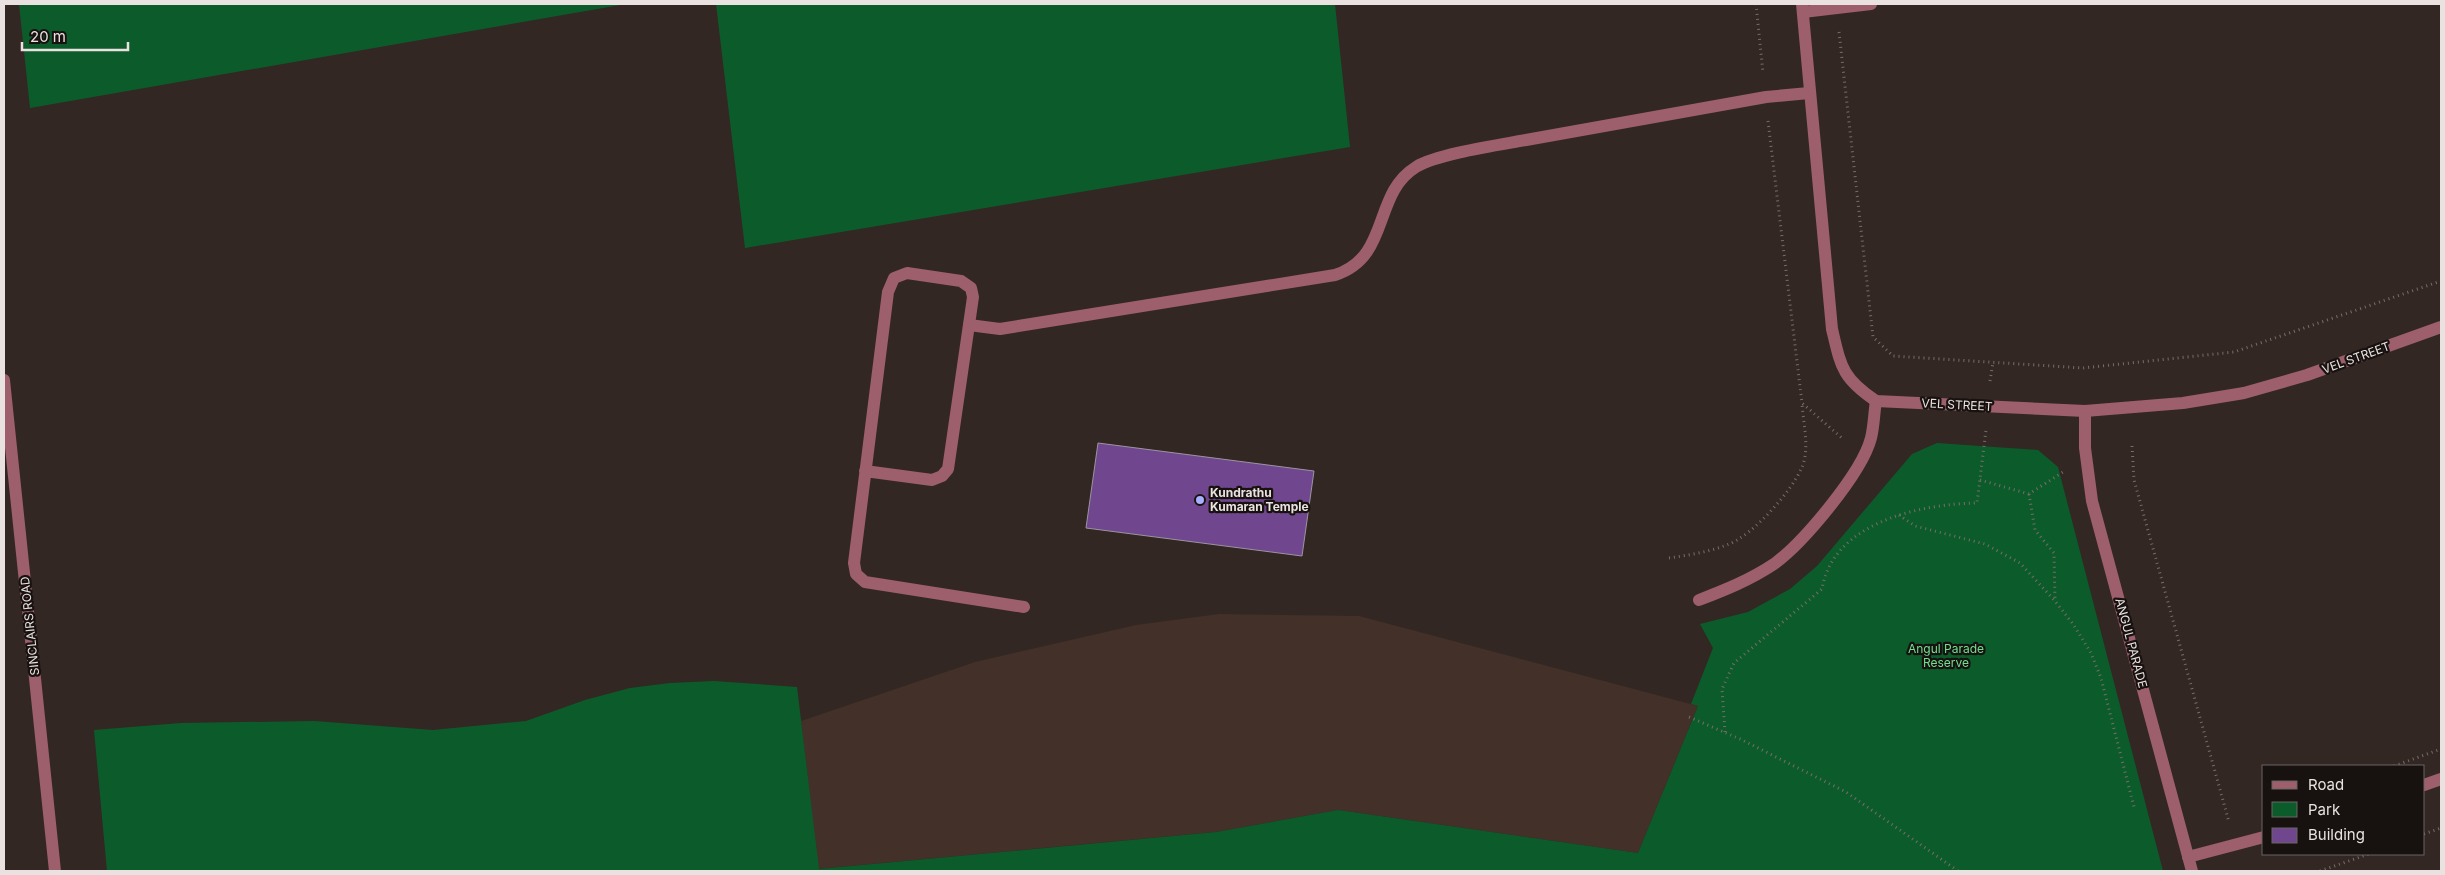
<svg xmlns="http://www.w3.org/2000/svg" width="2445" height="875" font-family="Inter,sans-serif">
	<rect width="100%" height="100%" fill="#332723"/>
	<!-- built -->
	<path fill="#423029" d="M1219,614L1359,616L1698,706L1638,853L1338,810L1216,832L818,869L801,721L975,662L1136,625Z"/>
	<!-- green -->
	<g fill="#0c5c2b">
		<path d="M19,4H626L30,108Z"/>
		<path d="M716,4H1335L1350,147L745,248Z"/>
		<path d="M1937,443L2038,450L2058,467L2163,871H107L94,730L181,723L314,721L433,730L526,721L585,700L630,688L670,683L714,681L797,687L819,869L1216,832L1338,810L1638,853L1698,706L1691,704L1713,648L1700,624L1748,612L1790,589L1817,566L1912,454Z"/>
	</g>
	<!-- building -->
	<path fill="#70468e" stroke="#9c95a1" d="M1098,443L1314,471L1302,556L1086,528Z"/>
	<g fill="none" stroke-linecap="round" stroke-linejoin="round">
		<!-- path -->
		<g stroke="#786d6a" stroke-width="3" stroke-dasharray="1 4" stroke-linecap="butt">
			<path d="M1756,4L1763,73"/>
			<path d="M1839,32L1873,337L1893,356L2083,368L2234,352L2441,281"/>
			<path d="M1768,121L1802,403L1843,439"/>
			<path d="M1990,381L1993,362"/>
			<path d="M2132,446L2134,480L2229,822"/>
			<path d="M1980,480L2029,494L2063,472"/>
			<path d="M2029,494L2035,530L2054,553L2055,601"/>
			<path d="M1899,515L1915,526L1985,544L2020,563L2055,601L2073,624L2091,653L2101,678L2134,807"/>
			<path d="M1669,558C1689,555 1710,552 1729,544C1753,535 1792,491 1802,467C1810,449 1803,422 1802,403"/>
			<path d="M1689,717L1740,739L1846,792L1958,871"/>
			<path d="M1725,732L1722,689L1734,663L1822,589C1833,522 1921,504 1977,503L1986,430"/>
			<path d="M2394,766L2441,749"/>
			<path d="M2424,834L2441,828"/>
			<path d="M2320,871L2369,854"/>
		</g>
		<!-- minor -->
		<g stroke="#9d5f6b" stroke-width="12">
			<path d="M1802,4L1832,329C1841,367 1842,378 1876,401L2085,411L2183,403L2244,393L2307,375L2441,327"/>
			<path d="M1803,12L1871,4"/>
			<path d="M969,325L1000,329L1335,275C1391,257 1372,194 1416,167C1437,154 1499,145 1526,140C1606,126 1686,111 1766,97L1809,93"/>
			<path d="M4,380L55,871"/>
			<path d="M2085,411V448L2092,501L2192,871"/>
			<path d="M865,471L932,480L942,476L948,469L973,297L971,288L961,281L907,273L894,278L888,292L854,563L856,574L865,582L1024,607"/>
			<path d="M1699,600C1725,590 1750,580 1774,564C1803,543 1862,473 1871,438C1874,426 1874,413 1876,401"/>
			<path d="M2424,785L2441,779"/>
			<path d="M2188,857L2264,837"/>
		</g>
	</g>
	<!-- markers -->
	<circle fill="#a7b0fc" stroke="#171210" stroke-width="2" cx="1200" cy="500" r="5"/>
	<g text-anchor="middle" stroke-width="4.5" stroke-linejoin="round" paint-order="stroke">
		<!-- street labels -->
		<g font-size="12" fill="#eae2e0" stroke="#171210">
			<text transform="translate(2356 358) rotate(-20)" y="4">VEL STREET</text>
			<text transform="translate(1957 405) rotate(3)" y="4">VEL STREET</text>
			<text transform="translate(30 626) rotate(-96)" y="4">SINCLAIRS ROAD</text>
			<text transform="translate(2131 643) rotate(75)" y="4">ANGUL PARADE</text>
		</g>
		<!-- poi labels -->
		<g font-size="12" font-weight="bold" fill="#eae2e0" stroke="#171210" text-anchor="start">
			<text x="1210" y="497">Kundrathu<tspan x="1210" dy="14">Kumaran Temple</tspan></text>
		</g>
		<!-- park labels -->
		<g font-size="12" fill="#72df90" stroke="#171210">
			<text x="1946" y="653">Angul Parade<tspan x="1946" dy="14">Reserve</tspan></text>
		</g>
	</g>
	<!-- border -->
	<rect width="2445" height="875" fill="none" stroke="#eae2e0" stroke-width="10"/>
	<!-- legend -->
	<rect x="2262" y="765" width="162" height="90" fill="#171210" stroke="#6b6563"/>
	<rect x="2272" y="781" width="25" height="8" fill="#9d5f6b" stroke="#6b6563"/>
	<text x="2308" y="790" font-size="15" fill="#eae2e0">Road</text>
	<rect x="2272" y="802" width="25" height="15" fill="#0c5c2b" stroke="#6b6563"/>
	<text x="2308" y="815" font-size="15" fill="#eae2e0">Park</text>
	<rect x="2272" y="828" width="25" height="15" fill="#70468e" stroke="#6b6563"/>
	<text x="2308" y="840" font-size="15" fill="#eae2e0">Building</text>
	<!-- scale -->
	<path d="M22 42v8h106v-8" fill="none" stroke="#eae2e0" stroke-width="2.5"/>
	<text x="30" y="42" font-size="15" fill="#eae2e0" stroke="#171210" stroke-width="4" paint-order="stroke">20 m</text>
</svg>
